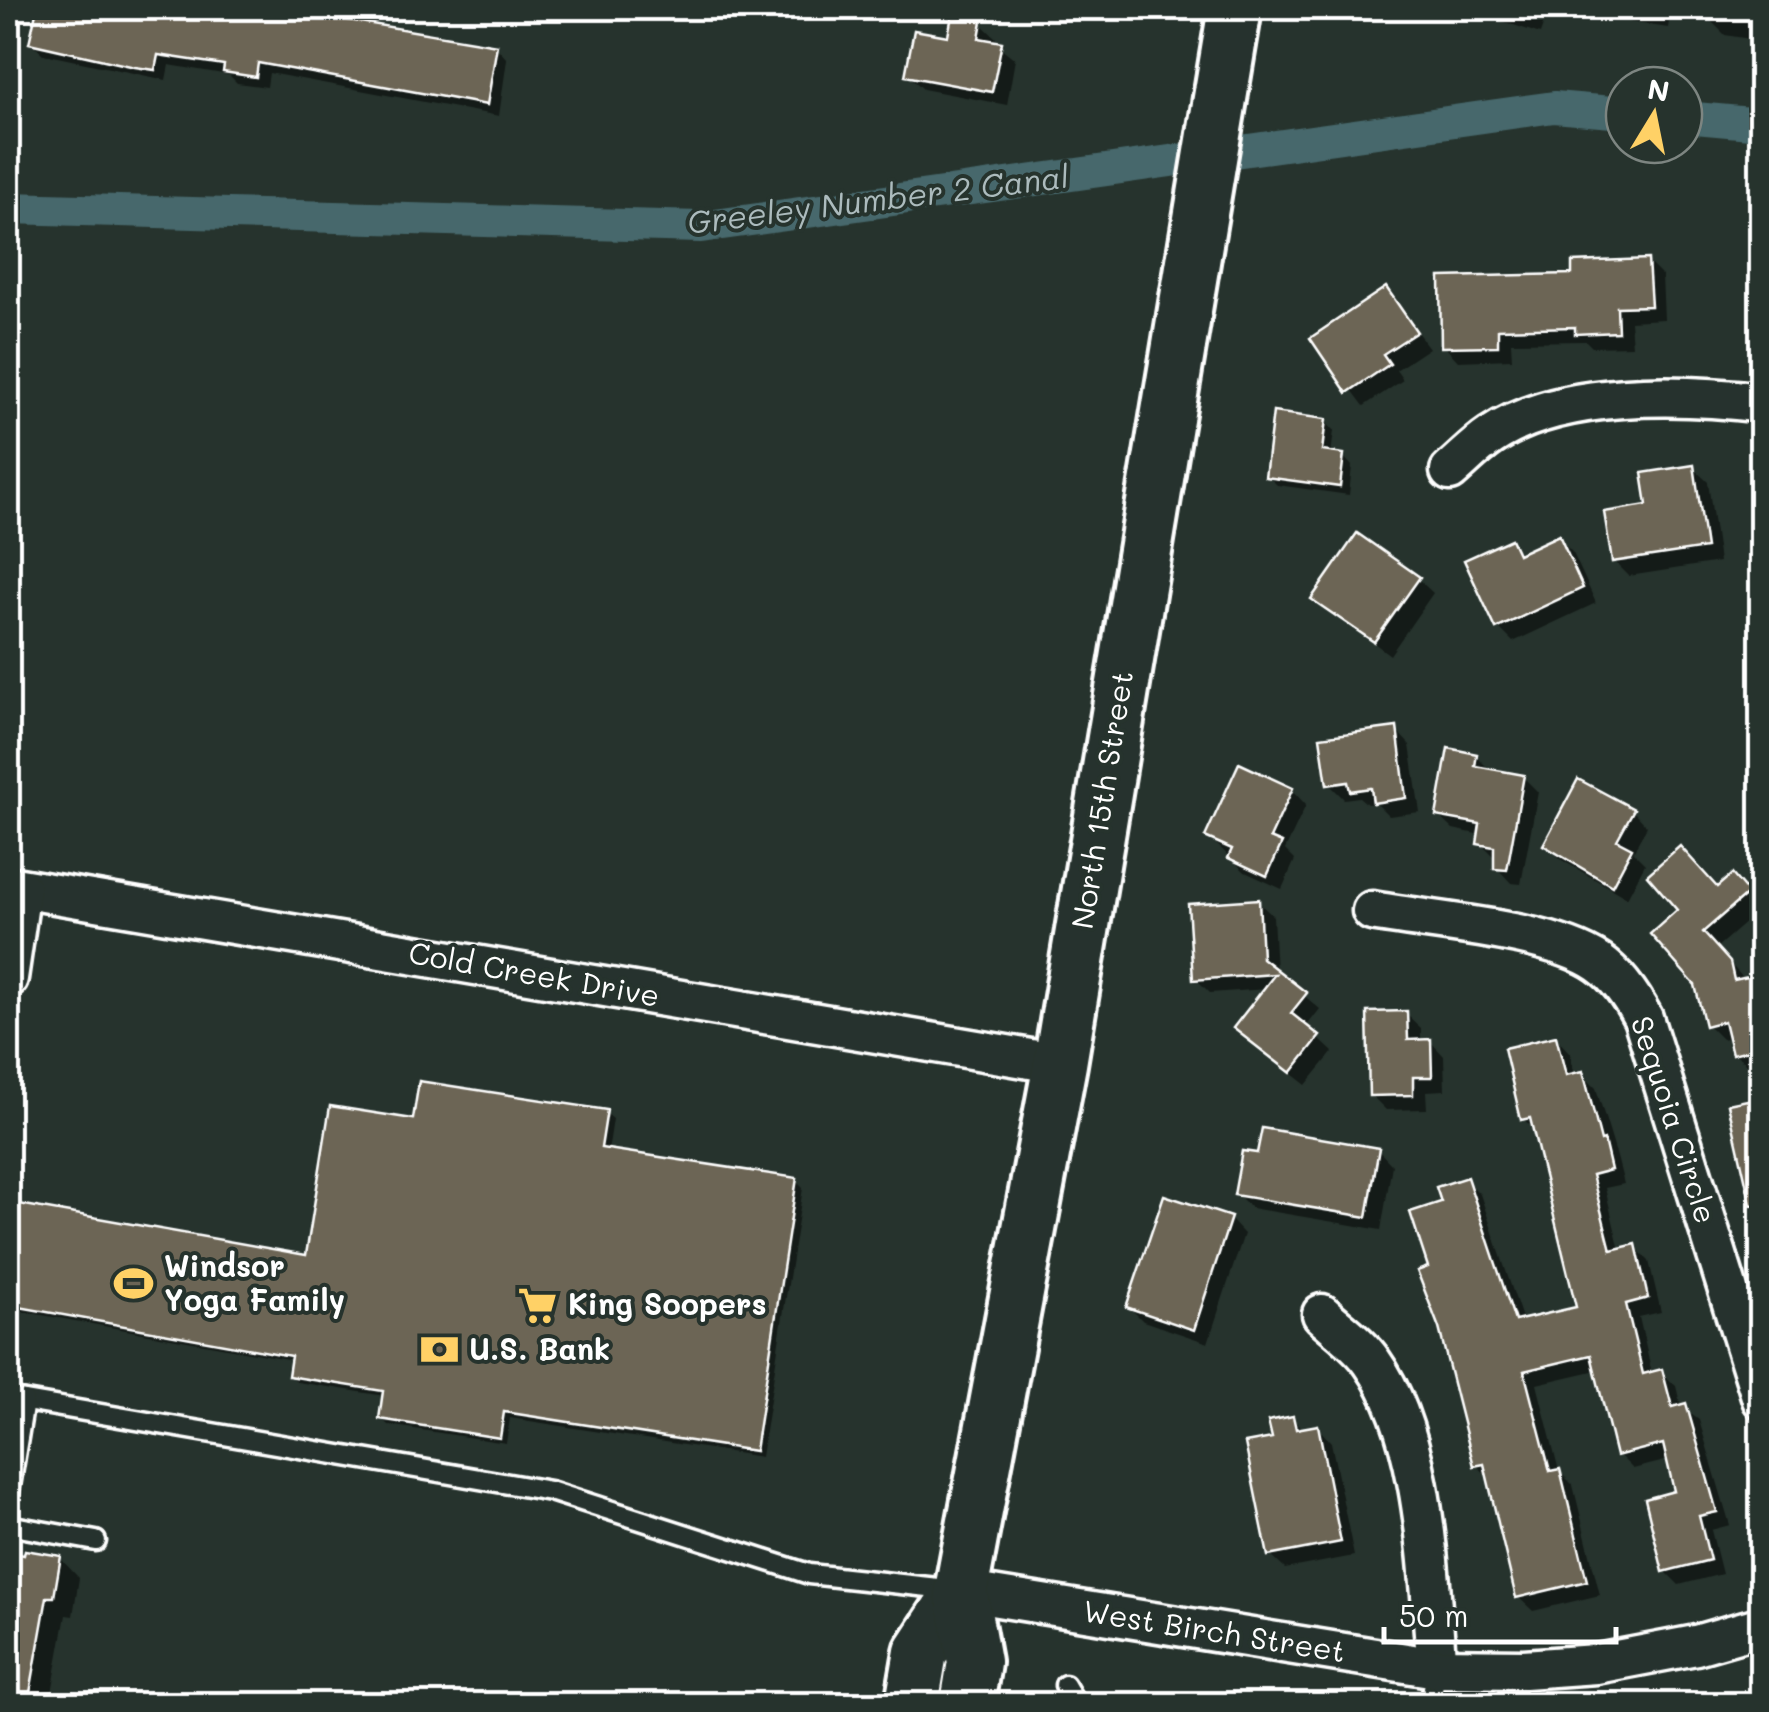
<svg xmlns="http://www.w3.org/2000/svg" width="1769" height="1712" font-family="Mali,sans-serif">
	<rect width="100%" height="100%" fill="#26332d"/>
	<filter id="ink" filterUnits="userSpaceOnUse"><feTurbulence type="fractalNoise" baseFrequency=".01" numOctaves="2"/><feDisplacementMap in="SourceGraphic" scale="20" xChannelSelector="R" yChannelSelector="G"/><feConvolveMatrix kernelMatrix="1 2 1 2 8 2 1 2 1" color-interpolation-filters="sRGB"/></filter>
	<g filter="url(#ink)">
		<!-- shadow -->
		<g fill="#0007">
			<path d="M39,8H133L153,12L154,8L242,11L280,8L496,47L507,59L499,116L269,73L267,87L237,83L229,75L169,65L166,80L43,54L31,43Z"/>
			<path d="M1484,8H1549L1540,34L1502,21Z"/>
			<path d="M1618,8H1671L1668,28L1630,22Z"/>
			<path d="M1715,8H1762V41L1725,35L1712,22Z"/>
			<path d="M981,24L996,38L995,43L1015,59L1007,105L923,89L908,75L950,39Z"/>
			<path d="M1647,261L1662,276L1664,319L1630,321L1632,346L1592,347L1586,341L1511,342L1512,359L1458,361L1444,346L1575,277Z"/>
			<path d="M1386,290L1429,348L1396,370L1403,380L1364,406L1313,338Z"/>
			<path d="M1325,421L1334,431L1331,455L1343,456L1352,466L1349,495L1277,485L1268,476Z"/>
			<path d="M1693,468L1708,482L1719,562L1629,576L1614,561L1650,508Z"/>
			<path d="M1558,538L1573,553L1596,603L1513,642L1498,627L1510,542L1522,555Z"/>
			<path d="M1418,579L1433,593L1390,655L1314,598Z"/>
			<path d="M1396,730L1410,745L1420,812L1389,816L1376,803L1367,804L1359,797L1344,799L1329,784Z"/>
			<path d="M1476,756L1492,772L1523,777L1538,792L1521,884L1511,883L1497,868L1494,857L1480,843L1481,835L1453,829L1438,815Z"/>
			<path d="M1292,790L1306,805L1285,850L1295,860L1282,889L1245,872L1208,836Z"/>
			<path d="M1633,811L1647,826L1633,852L1645,864L1627,898L1560,859L1546,844Z"/>
			<path d="M1718,890L1746,892L1761,909L1716,948L1745,980L1762,976V1064L1749,1067L1734,1052L1731,1037L1722,1039L1707,1024L1697,984L1653,934Z"/>
			<path d="M1258,902L1273,916L1276,972L1320,1009L1306,1027L1333,1052L1306,1085L1251,1042L1267,989L1210,993L1195,978Z"/>
			<path d="M1406,1014L1421,1028V1042L1430,1041L1444,1056L1445,1090L1426,1091L1427,1109L1386,1110L1371,1095Z"/>
			<path d="M1556,1038L1570,1053L1575,1076L1582,1074L1596,1088L1617,1157L1624,1184L1605,1188L1620,1250L1635,1247L1649,1261L1661,1312L1639,1317L1652,1374L1661,1372L1676,1386L1681,1407L1699,1420L1730,1525L1711,1530L1722,1574L1679,1585L1665,1571L1677,1493L1669,1460L1633,1469L1619,1455L1597,1370L1537,1384L1559,1471L1573,1485L1600,1595L1533,1611L1518,1597L1490,1478L1476,1465L1431,1269L1444,1204L1466,1180L1480,1194L1523,1321L1579,1309L1536,1131L1523,1119Z"/>
			<path d="M606,1113L613,1119L608,1152L796,1181L803,1188L761,1457L510,1418L506,1443L388,1425L381,1418L385,1396L297,1382L290,1375L293,1360L8,1309L11,1205L309,1258L415,1121Z"/>
			<path d="M1378,1150L1392,1165L1381,1230L1251,1208L1237,1194L1259,1156Z"/>
			<path d="M1230,1219L1244,1234L1208,1343L1143,1321L1129,1307Z"/>
			<path d="M1292,1418L1304,1430L1317,1427L1331,1442L1354,1556L1285,1569L1270,1555L1275,1440Z"/>
			<path d="M8,1555L60,1558L79,1578L73,1616L66,1615L50,1704H8Z"/>
		</g>
		<g fill="none" stroke-linecap="round" stroke-linejoin="round">
			<!-- canal -->
			<g stroke="#46686c" stroke-width="32">
				<path d="M1684,117L1762,124"/>
				<path d="M8,208L701,227L1554,107L1624,113"/>
			</g>
		</g>
		<!-- building -->
		<g fill="#6c6554" stroke="#fff" stroke-width="2.5">
			<path d="M37,8H300V12L497,45L487,105L258,63L256,77L223,72L224,65L158,55L155,70L135,67L29,43Z"/>
			<path d="M952,15L982,21L979,38L1002,42L992,92L905,76L914,30L948,36Z"/>
			<path d="M1648,259L1651,306L1617,307L1618,332L1575,334V327L1498,329V346L1441,347L1440,277L1572,274V262Z"/>
			<path d="M1386,287L1417,332L1383,354L1390,364L1347,393L1310,338Z"/>
			<path d="M1273,412L1326,419L1322,451L1344,454L1340,487L1265,477Z"/>
			<path d="M1694,465L1706,548L1612,562L1604,512L1647,505L1642,473Z"/>
			<path d="M1357,533L1420,577L1374,642L1311,599Z"/>
			<path d="M1559,535L1583,588L1496,629L1464,560L1511,539L1518,554Z"/>
			<path d="M1397,727L1406,798L1373,803L1371,788L1350,791L1348,782L1327,785L1320,737Z"/>
			<path d="M1448,748L1477,754L1475,766L1524,775L1507,870L1494,869V847L1477,844L1480,824L1436,816Z"/>
			<path d="M1239,763L1293,788L1270,838L1282,843L1267,876L1228,858L1232,849L1205,837Z"/>
			<path d="M1578,779L1634,809L1617,840L1632,848L1612,886L1543,845Z"/>
			<path d="M1680,846L1717,887L1732,874L1748,893L1703,932L1730,962L1734,980L1762,974V1047L1732,1054L1724,1021L1705,1026L1695,985L1650,934L1677,910L1647,875Z"/>
			<path d="M1259,899L1262,958L1307,993L1291,1013L1320,1036L1291,1073L1233,1028L1275,974L1193,980L1188,904Z"/>
			<path d="M1407,1011L1408,1040L1431,1039L1432,1077H1413V1095L1369,1096L1367,1012Z"/>
			<path d="M1556,1036L1566,1075L1583,1071L1601,1141L1604,1140L1611,1170L1592,1175L1611,1250L1636,1244L1648,1298L1626,1304L1643,1374L1662,1369L1672,1407L1686,1403L1717,1512L1699,1516L1710,1560L1663,1572L1645,1499L1674,1491L1663,1444L1616,1456L1591,1355L1524,1371L1550,1471L1560,1469L1587,1581L1516,1598L1484,1464L1474,1466L1439,1328L1417,1271L1428,1267L1410,1212L1441,1202L1436,1187L1467,1177L1515,1321L1576,1307L1530,1118L1521,1120L1504,1048Z"/>
			<path d="M419,1081L607,1110L601,1148L797,1178L755,1451L504,1412L500,1438L379,1419L383,1391L288,1376L291,1356L8,1305V1202L306,1255L330,1106L413,1119Z"/>
			<path d="M1762,1097V1204L1751,1205L1728,1104Z"/>
			<path d="M1262,1128L1379,1148L1367,1217L1234,1195L1242,1151L1257,1153Z"/>
			<path d="M1164,1195L1231,1217L1194,1330L1126,1307Z"/>
			<path d="M1293,1416L1296,1429L1318,1425L1341,1542L1268,1556L1245,1443L1272,1438L1268,1421Z"/>
			<path d="M25,1550L61,1556L54,1597H47L28,1704H8V1552L24,1555Z"/>
		</g>
		<g fill="none" stroke-linecap="round" stroke-linejoin="round">
			<defs>
				<g id="lane">
					<path d="M8,1398L550,1491L809,1574L956,1590"/>
					<path d="M8,1499L24,1401"/>
					<path d="M8,1525L96,1541"/>
					<path d="M1065,1685L1076,1704"/>
					<path d="M1430,1704L1437,1668"/>
				</g>
				<g id="street">
					<path d="M1450,471C1463,460 1476,446 1491,436C1560,389 1682,393 1762,403"/>
					<path d="M8,886L1060,1064"/>
					<path d="M1372,911C1433,922 1551,930 1599,963C1619,977 1632,997 1643,1018L1762,1399"/>
					<path d="M8,978L21,889"/>
					<path d="M1322,1314C1338,1329 1360,1344 1372,1362C1427,1439 1428,1575 1437,1668"/>
					<path d="M961,1591L1437,1668L1524,1669L1596,1664L1696,1645L1762,1626"/>
				</g>
				<g id="secondary">
					<path d="M912,1704L921,1652L961,1591"/>
					<path d="M967,1704L974,1662L961,1591L1060,1064L1235,8"/>
				</g>
			</defs>
			<!-- lane casing -->
			<use href="#lane" stroke="#fff" stroke-width="25"/>
			<!-- street casing -->
			<use href="#street" stroke="#fff" stroke-width="45"/>
			<!-- secondary casing -->
			<use href="#secondary" stroke="#fff" stroke-width="60"/>
			<!-- lane -->
			<use href="#lane" stroke="#26332d" stroke-width="18"/>
			<!-- street -->
			<use href="#street" stroke="#26332d" stroke-width="38"/>
			<!-- secondary -->
			<use href="#secondary" stroke="#26332d" stroke-width="52"/>
		</g>
	</g>
	<!-- icons -->
	<defs>
		<symbol id="stadium-bare" viewBox="-9 -9 18 18"><path d="M0-5a6.5 5 0 1 0 0 10a6.5 5 0 1 0 0-10ZM-3.5-1.8h7v3.6h-7Z" fill="#ffd166" stroke="#26332d" stroke-width="2.5" paint-order="stroke"/></symbol>
		<symbol id="supermarket-bare" viewBox="-9 -9 18 18"><path d="M-6-5.5h2.5l.6 2H6L4.5 2H-2.5L-4.4-4H-6ZM-1.5 3.2a1.3 1.3 0 1 0 .1 0ZM3 3.2a1.3 1.3 0 1 0 .1 0Z" fill="#ffd166" stroke="#26332d" stroke-width="2.5" paint-order="stroke"/></symbol>
		<symbol id="bank-bare" viewBox="-9 -9 18 18"><path d="M-6-4H6V4H-6ZM0-2.3a2.3 2.3 0 1 0 0 4.6a2.3 2.3 0 1 0 0-4.6Z" fill="#ffd166" stroke="#26332d" stroke-width="2.5" paint-order="stroke"/></symbol>
	</defs>
	<g fill-rule="evenodd">
		<use href="#stadium-bare" x="106" y="1256" width="55" height="55"/>
		<use href="#supermarket-bare" x="510" y="1278" width="55" height="55"/>
		<use href="#bank-bare" x="412" y="1322" width="55" height="55"/>
	</g>
	<g text-anchor="middle" stroke-width="8" stroke-linejoin="round" paint-order="stroke">
		<!-- street labels -->
		<g font-size="30" fill="#fff" stroke="#26332d">
			<text transform="translate(1103 800) rotate(-81)" y="10">North 15th Street</text>
			<text transform="translate(534 975) rotate(10)" y="10">Cold Creek Drive</text>
			<text transform="translate(1673 1120) rotate(72)" y="10">Sequoia Circle</text>
			<text transform="translate(1214 1632) rotate(9)" y="10">West Birch Street</text>
		</g>
		<!-- poi labels -->
		<g font-size="30" font-weight="bold" fill="#fff" stroke="#26332d" text-anchor="start">
			<text x="164" y="1277">Windsor<tspan x="164" dy="34">Yoga Family</tspan></text>
			<text x="568" y="1315">King Soopers</text>
			<text x="469" y="1360">U.S. Bank</text>
		</g>
		<!-- water labels -->
		<g font-size="32" font-style="italic" fill="#acbbbd" stroke="#26332d">
			<text transform="translate(878 200) rotate(-7)" y="11">Greeley Number 2 Canal</text>
		</g>
	</g>
	<!-- margin -->
	<rect width="1769" height="1712" fill="none" stroke="#26332d" stroke-width="40"/>
	<rect x="20" y="20" width="1729" height="1672" fill="none" stroke="#fff" stroke-width="4" filter="url(#ink)"/>
	<!-- north arrow -->
	<g transform="translate(1654 115) rotate(10)"><circle r="48" fill="#26332d" stroke="#7d8581" stroke-width="2.5"/>
	<path d="M0-8L18 38L0 25L-18 38Z" fill="#ffd166"/>
	<text y="-15" font-size="28" font-weight="bold" text-anchor="middle" fill="#ffffff">N</text>
	</g>
	<!-- scale -->
	<path d="M1384 1627v15h232v-15" fill="none" stroke="#ffffff" stroke-width="5"/>
	<text x="1399" y="1627" font-size="30" fill="#ffffff" stroke="#26332d" stroke-width="8" paint-order="stroke">50 m</text>
</svg>
